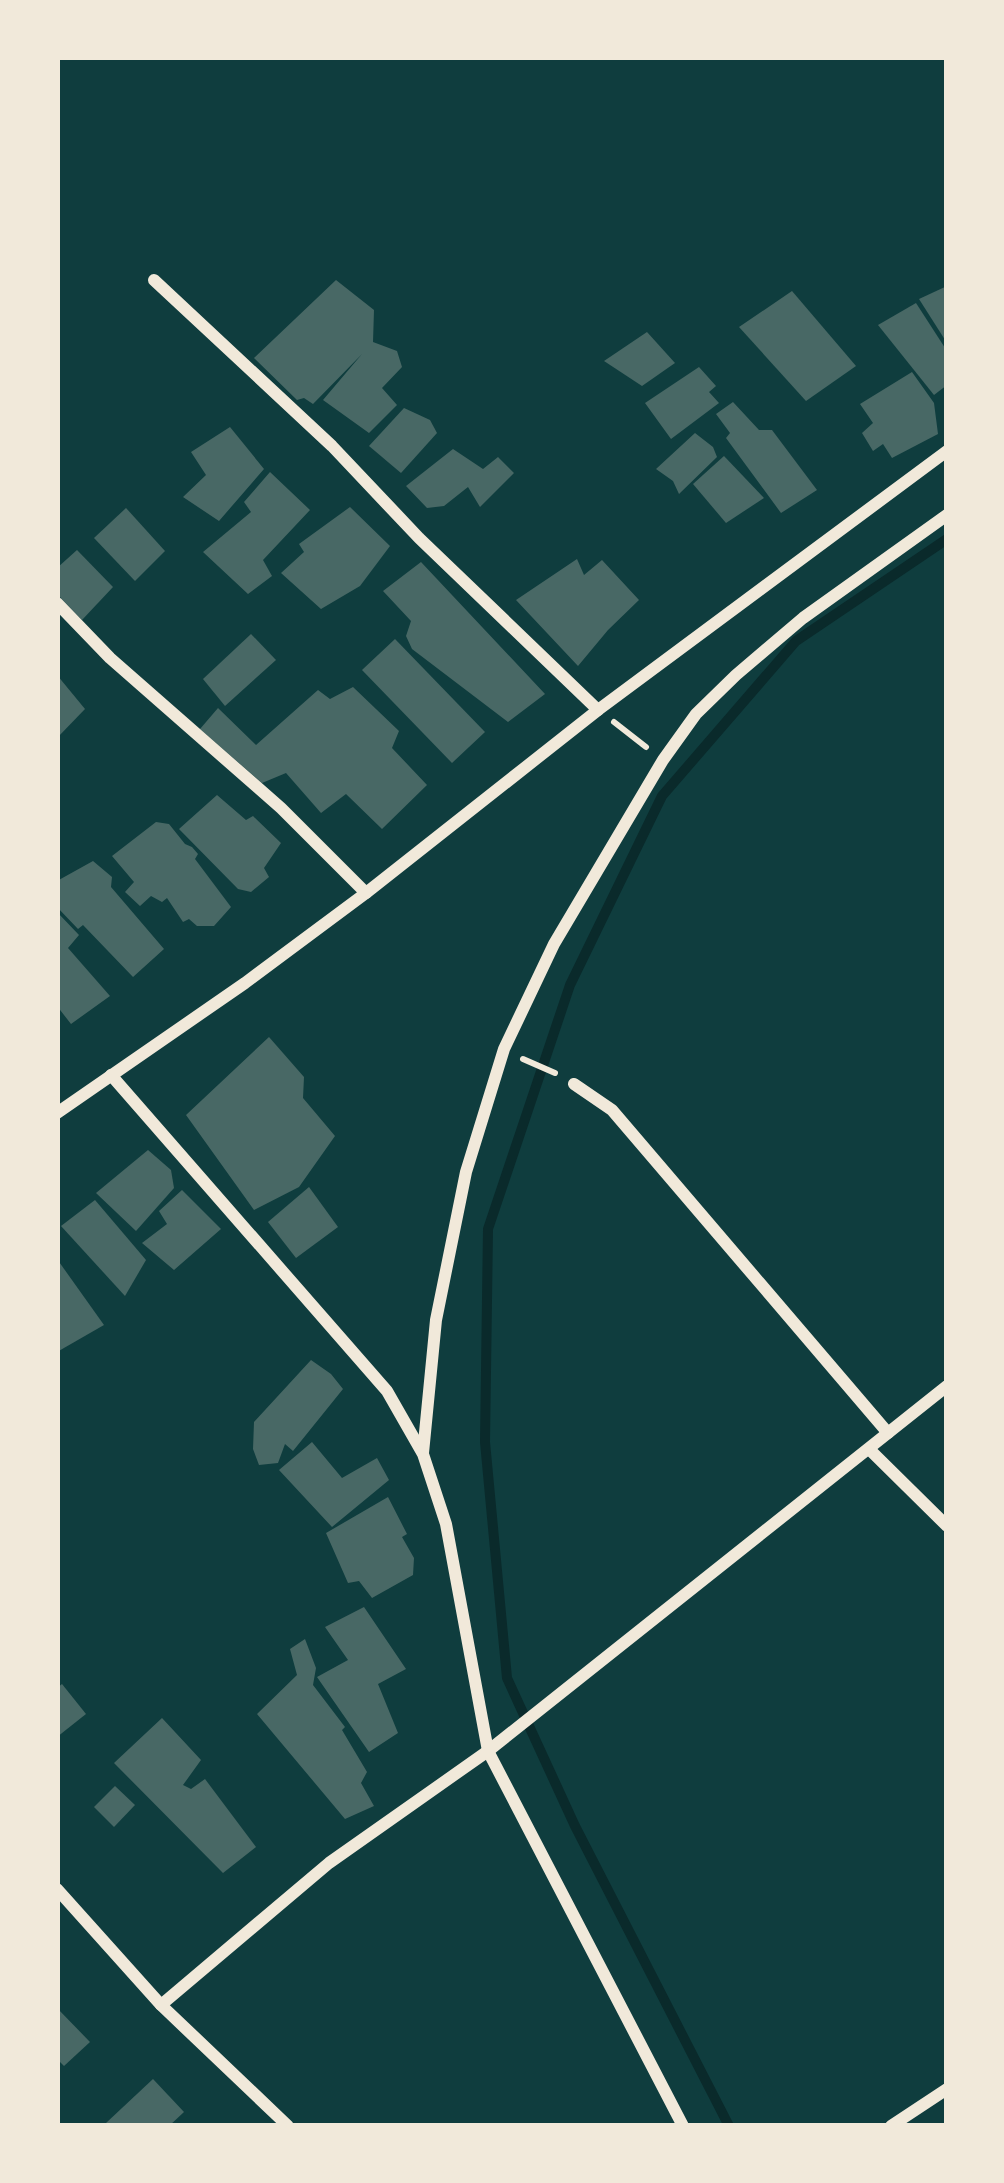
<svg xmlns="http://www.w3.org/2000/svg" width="1004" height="2183" font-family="Lato,sans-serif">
	<rect width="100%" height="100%" fill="#0f3d3e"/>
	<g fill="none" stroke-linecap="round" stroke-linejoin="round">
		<!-- stream -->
		<path stroke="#0a2a2b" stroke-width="10" d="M729,2126L575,1826L507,1678L485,1442L488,1229L570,985L662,796L796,641L947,539"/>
	</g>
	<!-- building -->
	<g fill="#486865">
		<path d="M336,280L374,310L373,342L397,351L402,367L382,388L397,405L369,433L323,400L362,354L313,404L304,398L297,400L254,358Z"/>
		<path d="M947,286V343L919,299Z"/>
		<path d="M792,291L856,366L806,401L739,327Z"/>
		<path d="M916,303L947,351V385L934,395L878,325Z"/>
		<path d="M647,332L675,363L642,386L604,361Z"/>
		<path d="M699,367L716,386L709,392L719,403L671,439L645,403Z"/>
		<path d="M912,372L934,403L938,434L892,458L883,444L873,451L862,433L873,423L860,404Z"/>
		<path d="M733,402L759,430H772L817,490L781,513L726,438L730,433L716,414Z"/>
		<path d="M404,408L430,420L437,433L401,473L369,446Z"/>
		<path d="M230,427L264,469L219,521L183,497L206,475L191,452Z"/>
		<path d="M695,433L713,447L717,457L679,494L673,481L656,469Z"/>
		<path d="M453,449L483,469L498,457L514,473L480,507L468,487L444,506L427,508L406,486Z"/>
		<path d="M724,456L764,498L726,523L693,484Z"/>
		<path d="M270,472L310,510L263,560L272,576L248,594L203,552L251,512L244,502Z"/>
		<path d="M350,507L390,546L360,586L321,609L281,573L304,552L299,544Z"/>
		<path d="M126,508L165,551L135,581L94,538Z"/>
		<path d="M77,550L113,587L82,620L57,594V568Z"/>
		<path d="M577,559L584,575L602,560L639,600L608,630L578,666L516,600Z"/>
		<path d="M421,562L545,694L508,722L412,649L406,636L411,621L383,591Z"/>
		<path d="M251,634L276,660L225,706L203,679Z"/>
		<path d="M395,639L485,732L452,763L362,670Z"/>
		<path d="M57,675L85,709L57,738Z"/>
		<path d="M353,687L399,731L392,748L427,785L382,829L346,794L321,813L286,773L262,783L200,729L218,708L256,745L318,690L330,699Z"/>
		<path d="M217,795L246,820L253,816L281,843L264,868L269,877L251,892L238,889L179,829Z"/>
		<path d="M156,822L169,824L185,844L192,847L198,854L195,859L231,907L214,926H197L189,919L183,922L167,898L162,902L151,896L140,906L125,892L134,882L112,856Z"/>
		<path d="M93,861L112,877L111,887L164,949L133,977L83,925L78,929L57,907V881Z"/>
		<path d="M57,912L79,935L68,948L110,996L71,1024L57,1006Z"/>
		<path d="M269,1037L304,1077L303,1098L335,1136L299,1187L254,1210L186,1115Z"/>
		<path d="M148,1150L171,1170L174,1188L136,1231L96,1193Z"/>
		<path d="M309,1187L338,1227L296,1258L268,1222Z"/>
		<path d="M182,1190L221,1229L174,1270L142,1243L167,1224L159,1211Z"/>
		<path d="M95,1200L146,1260L125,1296L61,1226Z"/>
		<path d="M57,1259L104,1325L57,1352Z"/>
		<path d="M311,1360L331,1374L343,1389L293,1451L285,1444L278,1463L259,1465L253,1449L254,1422Z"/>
		<path d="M312,1442L342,1478L377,1458L389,1480L332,1527L279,1470Z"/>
		<path d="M388,1497L407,1534L402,1537L414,1558L413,1575L372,1598L359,1581L348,1583L326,1533Z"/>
		<path d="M364,1607L406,1669L378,1684L398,1733L369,1752L317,1677L348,1660L325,1627Z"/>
		<path d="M305,1639L316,1668L313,1685L345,1727L342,1730L367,1772L361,1783L374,1806L345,1819L257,1714L297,1675L290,1649Z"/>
		<path d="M62,1684L86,1714L57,1737V1688Z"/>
		<path d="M162,1718L201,1760L183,1785L191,1789L205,1779L256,1847L223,1873L114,1763Z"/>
		<path d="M115,1786L135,1805L114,1827L94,1807Z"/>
		<path d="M57,2008L90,2042L64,2066L57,2059Z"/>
		<path d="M153,2079L184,2112L169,2126H108L106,2123Z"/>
	</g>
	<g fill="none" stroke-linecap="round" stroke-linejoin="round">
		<!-- path -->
		<g stroke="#f1e9da" stroke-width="6">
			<path d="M614,722L646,747"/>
			<path d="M523,1059L555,1073"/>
		</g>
		<!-- minor -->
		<g stroke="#f1e9da" stroke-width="12">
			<path d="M154,280L332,446L419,538L598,710"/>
			<path d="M57,603L110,658L281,808L366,893"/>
			<path d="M111,1075L387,1391L423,1454L446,1524L488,1751L683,2126"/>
			<path d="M574,1084L612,1110L888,1433"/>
			<path d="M57,1113L245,983L366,893L598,710L947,451"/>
			<path d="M870,1450L947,1526"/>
			<path d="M423,1453L436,1320L466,1172L504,1049L554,944L663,760L696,714L736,675L803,618L947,515"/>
			<path d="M57,1889L161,2005L288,2126"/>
			<path d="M161,2005L329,1863L488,1751L947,1386"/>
			<path d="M891,2126L947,2089"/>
		</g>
	</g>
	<!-- border -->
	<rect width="1004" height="2183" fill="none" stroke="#f1e9da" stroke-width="120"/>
</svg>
